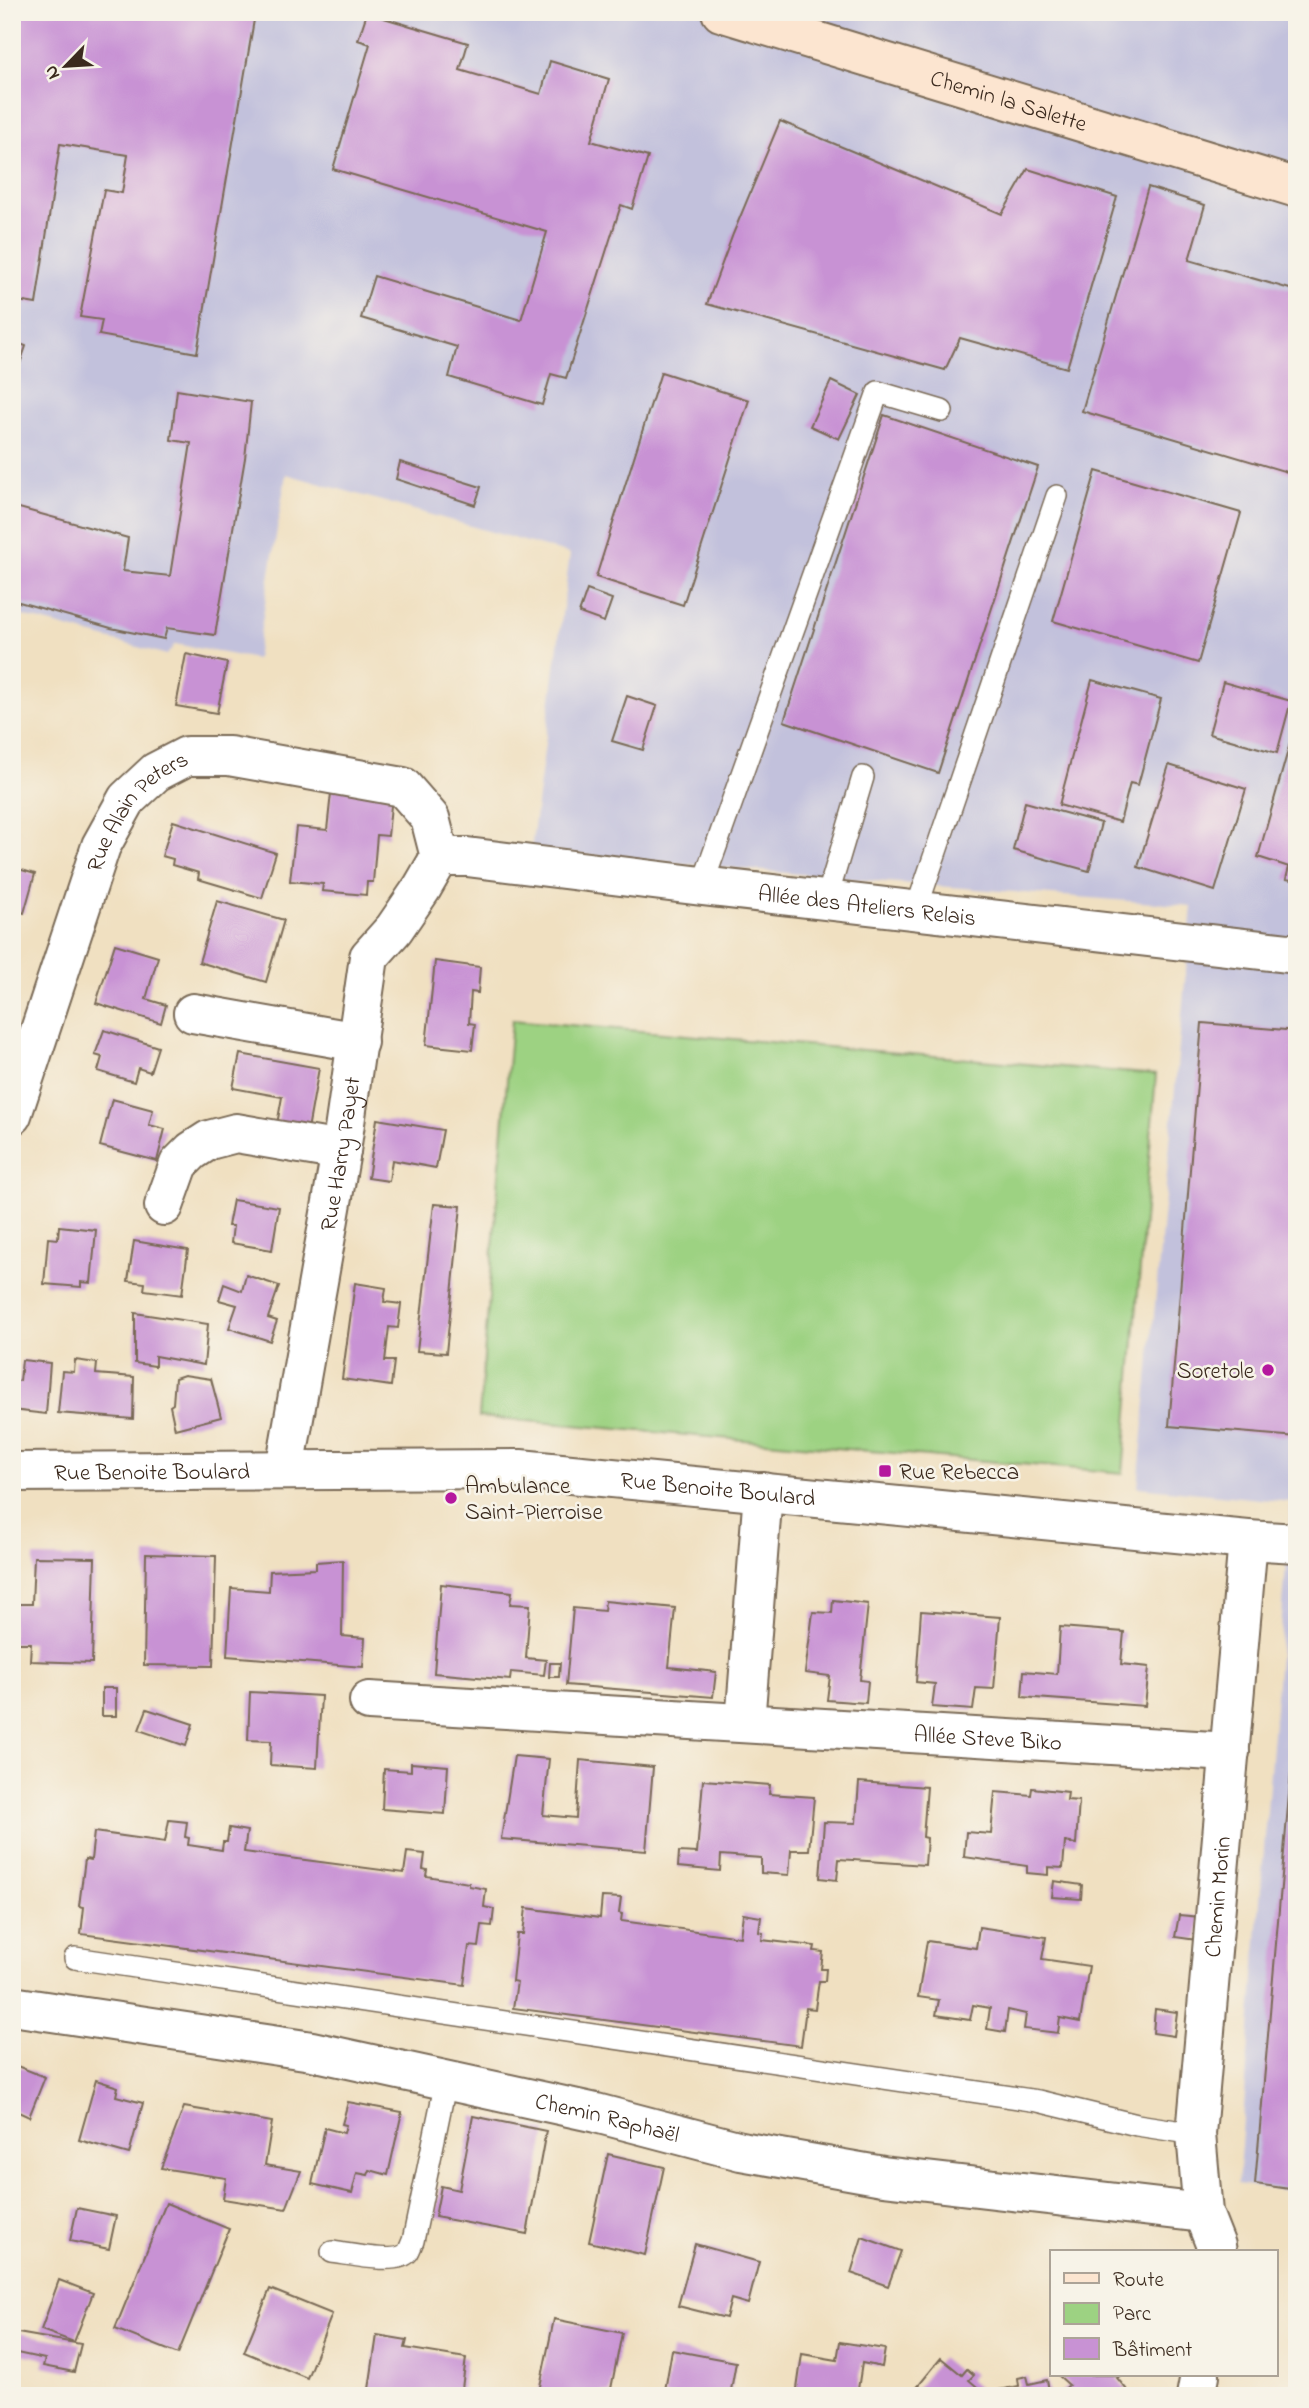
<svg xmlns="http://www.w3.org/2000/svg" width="1309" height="2408" font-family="'Indie Flower',sans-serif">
	<rect width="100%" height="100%" fill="#f7f3e8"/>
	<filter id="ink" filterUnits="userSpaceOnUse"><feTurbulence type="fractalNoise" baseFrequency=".0143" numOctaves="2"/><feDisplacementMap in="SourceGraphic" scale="14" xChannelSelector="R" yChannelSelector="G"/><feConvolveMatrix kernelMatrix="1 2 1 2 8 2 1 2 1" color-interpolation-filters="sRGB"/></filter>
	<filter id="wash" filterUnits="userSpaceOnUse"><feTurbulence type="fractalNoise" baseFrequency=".00686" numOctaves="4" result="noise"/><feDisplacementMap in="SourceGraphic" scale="28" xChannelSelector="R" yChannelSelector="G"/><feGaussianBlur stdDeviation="1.57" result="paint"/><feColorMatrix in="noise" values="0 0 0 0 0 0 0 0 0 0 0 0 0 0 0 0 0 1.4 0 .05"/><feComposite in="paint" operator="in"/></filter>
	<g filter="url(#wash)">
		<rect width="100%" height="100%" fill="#f0e0c1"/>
		<!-- industrial -->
		<path fill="#c2c1dc" d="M12,12H1297V2193L1238,2184L1291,1502L1138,1487L1192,906L886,882L531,850L570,554L286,474L256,659L175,644L167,655L12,613Z"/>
		<!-- green -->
		<path fill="#9dd282" stroke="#6c7e50" stroke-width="2" d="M512,1020L1156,1075L1123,1473L479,1417Z"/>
		<g id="blocks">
			<!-- building -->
			<g fill="#c892d4">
				<path d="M12,12H243L255,14L197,353L99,335L102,320L80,317L104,190L122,193L128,155L60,144L36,304L12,300Z"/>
				<path d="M367,13L468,43L460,70L541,94L550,61L609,79L591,141L648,157L632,209L621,205L566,378L551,374L542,405L449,377L457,347L361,318L374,276L521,320L547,232L333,169L370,44L358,40Z"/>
				<path d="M780,121L1002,214L1028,169L1117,197L1067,368L960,338L945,370L707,304L733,234Z"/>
				<path d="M1148,187L1205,205L1189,260L1297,291V475L1082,411Z"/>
				<path d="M12,341L26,346L13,384H12Z"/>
				<path d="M661,372L749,400L683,605L596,577Z"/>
				<path d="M831,381L860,395L839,439L810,426Z"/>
				<path d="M177,390L251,402L245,458L215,635L167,628L164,639L111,628L12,600V506L128,538L123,571L170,576L191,443L171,440Z"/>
				<path d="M884,415L1038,467L938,773L784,721Z"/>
				<path d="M400,462L481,487L475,505L396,479Z"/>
				<path d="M1096,471L1241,513L1198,663L1053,621Z"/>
				<path d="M587,590L612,599L604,622L579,613Z"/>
				<path d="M186,654L227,663L217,713L176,706Z"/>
				<path d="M1092,680L1161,699L1138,785L1130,783L1120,822L1059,805Z"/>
				<path d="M1223,682L1291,701L1277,753L1209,734Z"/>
				<path d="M627,696L657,706L643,750L612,741Z"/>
				<path d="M1296,722H1297V881L1286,879L1289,867L1258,857Z"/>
				<path d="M1169,765L1246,789L1215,891L1138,867Z"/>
				<path d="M332,784L392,795L388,836L377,835L373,882H367L366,895L322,891L323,884L290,881L296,827L327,830Z"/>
				<path d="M1025,802L1101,823L1089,871L1013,850Z"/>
				<path d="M173,821L276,853L262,898L198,879L199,873L172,865L173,859L162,856Z"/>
				<path d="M12,867L35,874L24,913L12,909Z"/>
				<path d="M217,901L284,920L266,982L199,962Z"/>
				<path d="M115,944L158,957L146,999L166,1005L161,1023L96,1003Z"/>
				<path d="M435,961L480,967L478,993L471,992L469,1023L475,1024L472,1050L426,1045Z"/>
				<path d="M1202,1023L1297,1031V1437L1169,1426Z"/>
				<path d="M104,1030L158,1047L150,1072L138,1068L134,1082L98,1071L102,1057L95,1055Z"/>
				<path d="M240,1054L319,1068L307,1135L276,1130L282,1097L233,1088Z"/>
				<path d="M112,1099L153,1110L149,1125L165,1129L157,1161L100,1146Z"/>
				<path d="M377,1119L443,1130L436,1168L392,1160L389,1181L368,1178Z"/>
				<path d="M233,1200L279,1207L272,1250L231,1243L233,1226H228Z"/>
				<path d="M434,1204L461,1206L446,1353L417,1351Z"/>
				<path d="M59,1226L96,1230L91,1283L81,1282V1287L44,1284L48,1238L58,1239Z"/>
				<path d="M134,1241L188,1250L182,1295L144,1290L145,1283L128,1281Z"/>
				<path d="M246,1275L279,1286L268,1318L277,1321L270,1341L229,1328L237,1305L219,1300L224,1284L242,1291Z"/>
				<path d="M355,1283L386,1288L384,1302L401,1304L398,1328L389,1327L385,1361H394L391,1386L342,1379Z"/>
				<path d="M135,1313L208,1324L204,1365L155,1356V1366L135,1363Z"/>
				<path d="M22,1360L50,1363L46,1414L12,1410V1380L20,1381Z"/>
				<path d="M75,1360L97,1363L96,1374L134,1377L133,1419L58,1413L62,1371L74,1372Z"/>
				<path d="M184,1375L211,1379L221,1417L175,1429L170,1406L173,1404L175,1378Z"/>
				<path d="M146,1554L216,1556L213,1666L144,1665Z"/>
				<path d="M34,1557L95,1558L92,1663L30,1661L31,1643H12V1604H32Z"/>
				<path d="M343,1560L342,1636L365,1638L363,1667L227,1656L231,1588L269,1591L270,1571L316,1569V1562Z"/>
				<path d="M441,1584L512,1592L510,1604L530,1605L526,1658L546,1660L544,1675L511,1672L510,1680L434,1673Z"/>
				<path d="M833,1600L868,1604L860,1680L868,1681L866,1703L827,1700L830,1676L805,1673L813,1612L832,1613Z"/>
				<path d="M605,1601L675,1608L669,1667L716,1672L713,1697L566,1685L573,1608L604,1611Z"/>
				<path d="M921,1611L1000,1617L994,1689L976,1688L973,1710L932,1707L935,1684L916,1682Z"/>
				<path d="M1060,1627L1124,1632L1121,1664L1149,1667L1145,1706L1022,1697L1024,1671L1057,1674Z"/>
				<path d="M550,1663H560L559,1677H549Z"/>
				<rect x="102" y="1688" width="14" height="28"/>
				<path d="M250,1692L321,1696L317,1768L270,1765L271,1741L248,1740Z"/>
				<path d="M147,1709L193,1724L186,1746L139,1730Z"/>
				<path d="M1295,1726H1297V2190L1255,2184Z"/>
				<path d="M514,1756L549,1759L543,1815L576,1818L580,1760L653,1767L646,1851L501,1839Z"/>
				<path d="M411,1763L448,1766L445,1814L382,1809L384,1769L411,1771Z"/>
				<path d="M703,1780L770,1785L769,1794L814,1797L809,1850H791L789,1875L761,1873V1858L721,1855L720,1871L678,1867L679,1852L697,1853Z"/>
				<path d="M859,1782L927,1787L923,1837L927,1838L925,1865L839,1859L837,1880L820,1878L824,1822L856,1823Z"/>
				<path d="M1032,1788L1068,1792L1067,1800L1079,1801L1076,1844L1065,1842L1063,1868L1048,1867V1875L1027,1873V1866L964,1857L966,1832L991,1834L995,1792L1031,1795Z"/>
				<path d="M169,1820L187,1822L185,1837L189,1838L188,1845L222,1850L223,1842H227L229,1828L247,1831L244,1852L404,1873L407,1852L425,1854L423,1869L427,1870L426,1876L469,1883V1886L486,1889L484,1907L494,1909L492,1926L482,1925L479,1947L469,1946L464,1985L81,1934L84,1907L79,1906L85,1859L91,1860L94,1832L165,1842Z"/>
				<path d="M1054,1881L1082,1885L1081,1899L1052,1897Z"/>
				<path d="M602,1897L621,1898L619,1913L622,1914L621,1921L740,1937L743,1914L761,1917L759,1932L763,1933L762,1940L815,1946L814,1951L823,1952L821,1969H826L825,1981H819L815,2009L806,2008L801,2046L513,2008L517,1982L512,1981L517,1934H523L526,1908L600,1918Z"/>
				<path d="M1179,1915L1200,1917L1197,1940L1175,1937Z"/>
				<path d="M979,1927L1046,1937L1042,1959L1089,1966L1080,2022L1060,2018L1058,2033L1024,2029L1026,2014L1008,2010L1005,2032L987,2029L990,2008L973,2005L970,2020L936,2015L939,2000L918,1997L927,1941L976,1948Z"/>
				<path d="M1155,2009L1177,2012L1174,2036L1153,2033Z"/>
				<path d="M12,2064L45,2077L29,2117L12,2109Z"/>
				<path d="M96,2080L118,2087L116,2096L143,2103L129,2154L79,2140Z"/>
				<path d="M348,2102L402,2112L388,2175L370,2170L368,2175L357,2173L352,2193L312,2184L325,2128L344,2133L346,2125L342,2124Z"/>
				<path d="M184,2107L272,2122L265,2165L301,2171L286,2209L223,2199L226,2178L161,2168Z"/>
				<path d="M473,2116L546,2131L527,2234L435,2217L441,2186L459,2190Z"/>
				<path d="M608,2154L664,2167L645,2255L589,2242Z"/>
				<path d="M166,2203L229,2229L178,2354L115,2329Z"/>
				<path d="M77,2208L116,2216L109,2249L70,2241Z"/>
				<path d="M862,2237L901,2251L888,2286L851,2273Z"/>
				<path d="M695,2244L759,2262L748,2304L731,2299L726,2318L678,2306Z"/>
				<path d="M59,2280L93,2293L74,2342L41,2330Z"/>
				<path d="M270,2289L332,2314L307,2378L244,2352Z"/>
				<path d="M554,2319L622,2333L610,2394L602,2392L601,2396H538Z"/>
				<path d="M12,2332L81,2344L74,2372L43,2366L45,2359L12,2352Z"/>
				<path d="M377,2335L407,2340L405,2348L466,2358L461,2396H368Z"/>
				<path d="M840,2342L885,2349L882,2367L862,2363L857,2396H796L802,2354L837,2360Z"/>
				<path d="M672,2350L736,2362L730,2396H664Z"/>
				<path d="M941,2358L962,2375L967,2369L974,2375L969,2380L983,2392L979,2396H921L914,2391Z"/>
				<path d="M1058,2375H1121L1117,2378L1127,2390L1121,2396H1061L1059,2394L1069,2385Z"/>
				<path d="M1027,2376L1029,2384L1047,2380L1050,2396H999L998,2390L1019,2386L1018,2378Z"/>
			</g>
		</g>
	</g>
	<g filter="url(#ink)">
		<use href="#blocks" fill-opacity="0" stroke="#7a6a57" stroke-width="2"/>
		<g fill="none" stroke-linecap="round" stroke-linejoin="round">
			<defs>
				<g id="lane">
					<path d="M702,886L878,392L942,411"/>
					<path d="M826,901L863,777"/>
					<path d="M916,910L1057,496"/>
					<path d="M75,1958L1038,2101L1137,2125L1196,2134"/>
					<path d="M332,2252C349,2254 398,2265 408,2252C410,2249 411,2245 413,2241L446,2081"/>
				</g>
				<g id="street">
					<path id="s1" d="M440,857H467L702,886L1297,954"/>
					<path d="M193,1013L358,1042"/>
					<path id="s2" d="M12,1115L101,846L127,799L156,772L187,756H229L403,787L430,818L440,857"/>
					<path d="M164,1206L179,1164L192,1151L209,1140L236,1133L341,1151"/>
					<path id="s3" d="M285,1469L341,1151L369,957L394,929L422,888L440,857"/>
					<path id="s4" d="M12,1472L520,1469L1248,1540L1297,1543"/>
					<path id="s5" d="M369,1701L1230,1752"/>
					<path d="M745,1723L763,1492"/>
					<path id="s6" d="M12,2006L312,2051L596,2113L741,2151L883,2176L1203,2213"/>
					<path id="s7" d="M1217,2252L1216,2246L1203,2213L1196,2134L1248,1540"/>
					<path d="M1196,2396L1200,2375"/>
				</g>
				<g id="secondary">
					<path id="s8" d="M721,12L1297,188"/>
				</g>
			</defs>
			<!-- lane casing -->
			<use href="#lane" stroke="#7a6a57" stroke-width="24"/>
			<!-- street casing -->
			<use href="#street" stroke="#7a6a57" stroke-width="42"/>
			<!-- secondary casing -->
			<use href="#secondary" stroke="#7a6a57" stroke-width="42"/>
			<!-- lane -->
			<use href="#lane" stroke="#fff" stroke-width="21"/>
			<!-- street -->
			<use href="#street" stroke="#fff" stroke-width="38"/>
			<!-- secondary -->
			<use href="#secondary" stroke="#fce5d0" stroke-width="38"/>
		</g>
	</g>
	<!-- markers -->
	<g fill="#b5179e" stroke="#f7f3e8" stroke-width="2.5">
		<circle cx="1268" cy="1370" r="7"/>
		<rect x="878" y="1464" width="14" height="14" rx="3.5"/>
		<circle cx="451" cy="1498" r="7"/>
	</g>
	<g text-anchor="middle" stroke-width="5" stroke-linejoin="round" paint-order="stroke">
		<!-- street labels -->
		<g font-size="23" fill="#3b2a1e" stroke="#f7f3e8">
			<text dy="8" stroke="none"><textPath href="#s8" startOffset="301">Chemin la Salette</textPath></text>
			<text dy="8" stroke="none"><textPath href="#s2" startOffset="334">Rue Alain Peters</textPath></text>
			<text dy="8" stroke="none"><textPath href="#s1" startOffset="430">Allée des Ateliers Relais</textPath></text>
			<text dy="8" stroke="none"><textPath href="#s3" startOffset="320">Rue Harry Payet</textPath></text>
			<text dy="8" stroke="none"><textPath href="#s4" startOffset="140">Rue Benoite Boulard</textPath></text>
			<text dy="8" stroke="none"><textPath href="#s4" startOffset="707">Rue Benoite Boulard</textPath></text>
			<text dy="8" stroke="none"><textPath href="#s5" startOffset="620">Allée Steve Biko</textPath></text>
			<text dy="8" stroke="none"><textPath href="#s7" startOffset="359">Chemin Morin</textPath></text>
			<text dy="8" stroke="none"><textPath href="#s6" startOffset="606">Chemin Raphaël</textPath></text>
		</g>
		<!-- poi labels -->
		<g font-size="23" fill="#3b2a1e" stroke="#f7f3e8" text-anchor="start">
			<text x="1254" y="1378" text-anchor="end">Soretole</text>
			<text x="899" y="1479">Rue Rebecca</text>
			<text x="465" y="1493">Ambulance<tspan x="465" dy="26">Saint-Pierroise</tspan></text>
		</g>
	</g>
	<!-- margin -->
	<rect width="1309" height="2408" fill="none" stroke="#f7f3e8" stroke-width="42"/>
	<!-- legend -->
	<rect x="1050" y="2250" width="228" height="126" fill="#f7f3e8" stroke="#aca397" stroke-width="2"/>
	<rect x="1064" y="2273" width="35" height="10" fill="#fce5d0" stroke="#aca397" stroke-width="2"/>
	<text x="1113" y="2286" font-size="21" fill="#3b2a1e">Route</text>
	<rect x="1064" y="2303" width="35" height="21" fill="#9dd282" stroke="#aca397" stroke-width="2"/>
	<text x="1113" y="2320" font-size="21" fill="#3b2a1e">Parc</text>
	<rect x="1064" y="2338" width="35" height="21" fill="#c892d4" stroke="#aca397" stroke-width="2"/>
	<text x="1113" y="2356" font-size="21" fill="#3b2a1e">Bâtiment</text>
	<!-- north arrow -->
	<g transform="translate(66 66) rotate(245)" stroke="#f7f3e8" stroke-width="5" paint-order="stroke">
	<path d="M0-5L12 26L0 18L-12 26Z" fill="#3b2a1e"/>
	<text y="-10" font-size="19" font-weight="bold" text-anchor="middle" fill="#3b2a1e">N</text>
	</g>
</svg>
